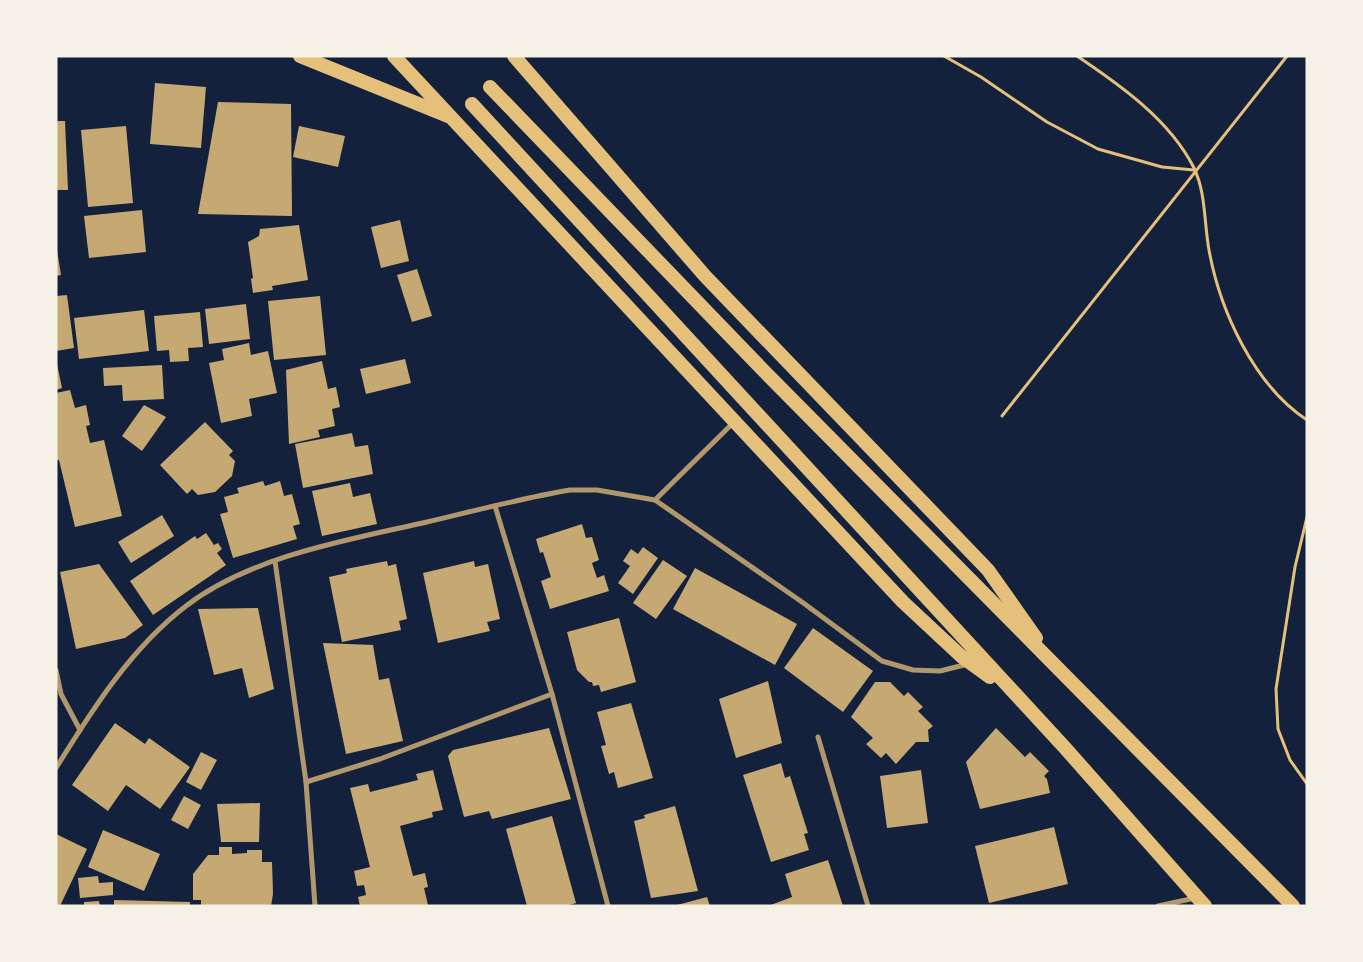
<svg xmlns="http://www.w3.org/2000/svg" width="1363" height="962" font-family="Signika,sans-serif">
	<rect width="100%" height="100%" fill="#14213d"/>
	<!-- building -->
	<g fill="#c6a872">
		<path d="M155,83L206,87L201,148L150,144Z"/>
		<path d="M218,102L291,104L292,216L198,214Z"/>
		<path d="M56,121H65L68,190H56Z"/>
		<path d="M126,126L133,203L88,207L81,130Z"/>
		<path d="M299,126L345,136L338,167L293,157Z"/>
		<path d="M142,210L146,252L89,258L84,216Z"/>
		<path d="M400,220L409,261L381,268L371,227Z"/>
		<path d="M299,225L308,280L272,286L273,290L253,293L251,279L253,278L248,242L259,236L260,229Z"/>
		<path d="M56,244L61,275L56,276Z"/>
		<path d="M417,269L432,316L412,322L397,275Z"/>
		<path d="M67,295L74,348L56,351V296Z"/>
		<path d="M320,296L326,355L274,360L268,301Z"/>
		<path d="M246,304L250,339L209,344L205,309Z"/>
		<path d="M144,310L149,351L79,359L74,318Z"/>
		<path d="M200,312L203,347L188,348L189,361L170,362L169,350L157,351L154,316Z"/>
		<path d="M249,343L251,355L268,351L277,393L249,399L252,416L221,423L209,363L224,360L222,349Z"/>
		<path d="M405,359L411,383L366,394L360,369Z"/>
		<path d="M322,361L328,389L336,387L340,407L332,409L335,426L318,430L320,437L289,444L286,370Z"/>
		<path d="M57,364L62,388L56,390V365Z"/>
		<path d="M162,365L164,399L123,401L122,385L104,386L103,368Z"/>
		<path d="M70,390L75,408L86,405L90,425L86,426L90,443L104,440L122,516L75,527L59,460H56V393Z"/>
		<path d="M144,405L166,417L142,451L122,436Z"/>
		<path d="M205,422L233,451L229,455L235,461L232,476L215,492L198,495L192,489L187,494L160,465Z"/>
		<path d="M352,433L355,447L368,445L373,474L303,488L295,444Z"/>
		<path d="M263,481L265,486L280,481L284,496L292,494L300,524L293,526L297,539L233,558L220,514L228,512L224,497L239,493L237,488Z"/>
		<path d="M350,483L353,497L370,493L377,524L322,536L312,491Z"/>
		<path d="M162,515L174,536L131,563L118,542Z"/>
		<path d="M582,524L586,538L592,537L599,560L592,563L597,578L604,575L609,591L550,609L541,581L551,577L543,552L540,553L536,539Z"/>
		<path d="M206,533L214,545L218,543L222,549L217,553L226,565L153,615L130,581L195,536L197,539Z"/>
		<path d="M643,547L658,558L633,594L618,583L630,566L623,561L631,549L638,554Z"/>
		<path d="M663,560L687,576L656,619L633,603Z"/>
		<path d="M387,561L388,566L396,564L407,619L399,621L401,630L342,642L329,577L347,573L346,569Z"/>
		<path d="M474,561L475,567L488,564L500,619L487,622L490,631L438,643L423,573Z"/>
		<path d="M99,564L143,625L125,638L76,649L60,572Z"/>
		<path d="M695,568L797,624L775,665L673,609Z"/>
		<path d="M258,608L274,689L249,698L242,668L214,675L198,609Z"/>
		<path d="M619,618L636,682L601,692L599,685L593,686L592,682H589L577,670L567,632Z"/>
		<path d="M813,628L873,671L843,712L784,668Z"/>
		<path d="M323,643L373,645L379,680L389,678L403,741L346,754Z"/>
		<path d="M768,681L782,743L736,758L719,699Z"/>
		<path d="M875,682H890L904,696L908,692L923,707L918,711L933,726L928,730L929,742H916L896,764L886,753L881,758L866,744L873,738L851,717Z"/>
		<path d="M631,703L653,778L618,788L614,772L609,774L601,746L606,745L597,712Z"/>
		<path d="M115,723L145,744L149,738L190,767L160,809L126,785L108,811L72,785Z"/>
		<path d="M549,728L571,799L492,819L489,811L464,817L448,756L453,750Z"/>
		<path d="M996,728L1025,757L1030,752L1049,771L1044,776L1047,779L1050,793L980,809L966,762Z"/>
		<path d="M201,752L217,760L201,790L186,782Z"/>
		<path d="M781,763L785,778L790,776L808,833L804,834L809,850L771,862L743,775Z"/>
		<path d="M433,770L443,810L432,812L433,817L400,826L413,876L425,873L428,887L424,888L428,905L360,906L358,897L366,895L364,885L357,886L354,871L370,867L350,788L368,784L370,792L418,780L416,774Z"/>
		<path d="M921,770L928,823L887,828L880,776Z"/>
		<path d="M184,796L201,805L188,829L171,820Z"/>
		<path d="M260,803L259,842H221L217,804Z"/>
		<path d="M675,806L698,891L651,898L634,821L645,818L644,815Z"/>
		<path d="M552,816L576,903L566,906H527L506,829Z"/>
		<path d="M1054,827L1068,884L989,903L975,846Z"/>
		<path d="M103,830L160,854L144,891L88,867Z"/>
		<path d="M56,834L87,849L60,906L56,905Z"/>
		<path d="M219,847H232V854L247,853V850H262V862H272L273,894L271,906H201V900H193V874L208,855H219Z"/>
		<path d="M828,860L843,906H768L792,897L785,874Z"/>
		<path d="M98,876L99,883L113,882V895L80,898L78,878Z"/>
		<path d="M707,897L710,906H677V905Z"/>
		<path d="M114,900L190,902V906H114Z"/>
		<path d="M99,901L100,906H84V902Z"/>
	</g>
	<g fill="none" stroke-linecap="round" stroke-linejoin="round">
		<!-- path -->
		<g stroke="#e5c07b" stroke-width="3">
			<path d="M944,56L981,77L1047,122L1098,149L1162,167L1194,170"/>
			<path d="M1077,56C1120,85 1170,120 1194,168C1206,193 1204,223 1209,250C1220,311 1254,385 1307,420"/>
			<path d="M1002,416L1287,56"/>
			<path d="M1307,517L1295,567L1276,689L1278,729L1290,760L1307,784"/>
		</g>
		<!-- minor -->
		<g stroke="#b1986c" stroke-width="5">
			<path d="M655,500L733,423"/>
			<path d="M495,506L552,694L608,906"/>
			<path d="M275,561L306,782L315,906"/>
			<path d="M56,670L61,694L80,730"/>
			<path d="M818,737L868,906"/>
			<path d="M56,768C92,710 131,648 186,606C251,556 348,540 427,522C474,511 522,498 570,490H597L655,500L802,602L882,661L913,670L940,671L968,664"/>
			<path d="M306,782L380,759L552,694"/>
			<path d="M1158,906L1195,898"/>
		</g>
		<!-- trunk -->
		<g stroke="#e5c07b" stroke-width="14">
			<path d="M300,56L448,116"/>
			<path d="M394,56L903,602L961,656L990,677"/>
			<path d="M514,56L705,276L988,570L1036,638"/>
			<path d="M490,87L761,368L1293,906"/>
			<path d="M472,104L1066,749L1205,906"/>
		</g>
	</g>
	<!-- border -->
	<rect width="1363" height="962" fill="none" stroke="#f6f1e7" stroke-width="115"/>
</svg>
